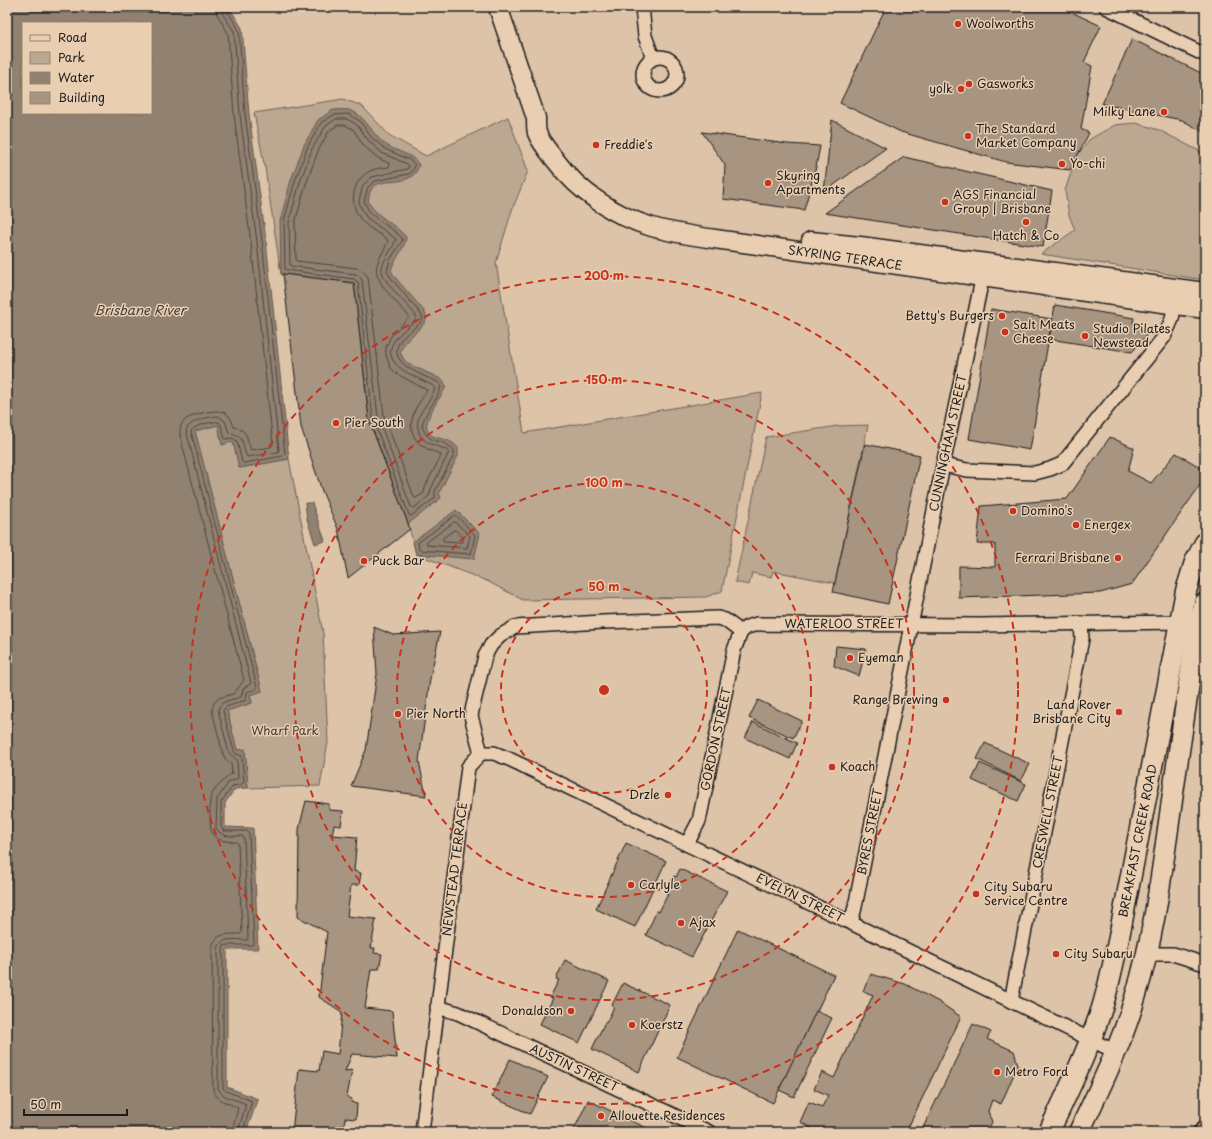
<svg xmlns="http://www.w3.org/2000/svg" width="1212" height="1139" font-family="'Playpen Sans',sans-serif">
	<rect width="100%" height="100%" fill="#ddc3a8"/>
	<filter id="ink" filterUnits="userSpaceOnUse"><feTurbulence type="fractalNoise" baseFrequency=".025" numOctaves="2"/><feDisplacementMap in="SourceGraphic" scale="8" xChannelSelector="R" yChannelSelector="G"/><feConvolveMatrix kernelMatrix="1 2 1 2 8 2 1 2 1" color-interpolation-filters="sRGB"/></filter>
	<g filter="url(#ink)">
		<!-- green -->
		<g fill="#bca791" stroke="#6c6256">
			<path d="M343,99L362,106L389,135L426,156L508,117L528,171L512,210L496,263L524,433L762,393L722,591L706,597L523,600L487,581L416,554L408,523L369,420L354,283L281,274L265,168L254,113Z"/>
			<path d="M1136,123L1159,130L1205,154V280L1041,254L1075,230L1069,215L1065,191L1076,157L1090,139L1115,125Z"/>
			<path d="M218,425L233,442L240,468L289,459L323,633L328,742L320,786L248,788L245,750H237L227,710L252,703L250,695L262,691L195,431Z"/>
			<path d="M868,425L835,583L773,571L771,577L752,573L749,585L735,582L766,437L838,426Z"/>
		</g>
		<!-- water -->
		<g fill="#918171" stroke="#62594f" fill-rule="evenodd">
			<path d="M7,7H229L242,28L249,114L266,241L289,459L239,468L233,442L222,445L218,425L195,431L262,691L250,695L252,703L227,711L237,750L245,749L248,788L235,789L225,803V827L253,828L258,949H227V1087L258,1099L246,1132H7ZM23,23H151V113H23Z"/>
			<path d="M333,110C338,110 345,109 349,110C367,115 372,137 388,146C399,153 412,153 419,165C412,191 380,174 371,190C369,193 369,198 368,202C378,218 394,223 406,237C405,249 395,258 391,270L394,276L424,311L427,318C421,332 406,336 400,352L403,358L407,363L443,380L446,386C442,397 418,424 430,434C436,439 444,438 451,442C454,443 456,446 458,448V456L439,493L441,498L408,524L369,420L354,283L281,274L280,221L291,180L304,145L318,120Z"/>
			<path d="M305,503H312L325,541L315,544L307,519Z"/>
			<path d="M456,510L480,534L474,559L416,554L413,542Z"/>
		</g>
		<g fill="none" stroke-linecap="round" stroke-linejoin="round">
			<!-- shore -->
			<g stroke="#4b443e" stroke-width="1">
				<path d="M215,7L217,14L228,33L234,115L251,243L273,445L271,447L251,450C246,438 249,431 234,427C232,422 231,417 226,413C218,408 191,414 184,421C180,425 180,430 180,436L244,680C242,682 236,692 234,693C223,699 215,694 212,710L223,754L226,760L231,764L232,773C225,780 216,786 211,796C209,801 210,809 210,815C210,838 214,841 237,842L238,844L242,932L240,934C227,934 214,933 212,949L213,1089C216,1102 228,1102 238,1108L232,1132"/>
				<path d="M221,7L222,13L234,31L240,115L257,242L279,450L278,452L247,457C241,445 246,435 229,433L225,421L218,416C209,417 190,420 186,430L251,683L243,689L241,697C232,700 220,700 218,710L229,753L237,760L238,778L237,779L229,782L217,799L216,828C221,838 232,836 242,836L244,838L248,938L247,940C236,940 221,936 218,949V1088C222,1099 237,1099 246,1104L238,1132"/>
				<path d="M226,7L227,10L239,30L245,114L262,241L285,454L283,456L244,463L242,462L237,441L233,438L225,439L221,425L219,422C213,421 195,425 191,431L257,687L256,689L247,692L246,700L226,707L223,711L234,751L236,754L242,756L244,782L242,784L233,786L221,802V827L224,831H247L249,833L254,943L252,945H227L224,946L223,949V1088L226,1091L252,1101L243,1132"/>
				<path d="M334,115L348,114L360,121L371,137L385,149L410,160L415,165L413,170L409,174L375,181L368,187L364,202L371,214L398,234L402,238V241L390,260L387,271L391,278L420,313L423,318L421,322C415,328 405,334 400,341C385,364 425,376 440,383L441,385C440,399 424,411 422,426C429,447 443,437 454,450V455L435,491V498L411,516L409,515L373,419L358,282L354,279L287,270L285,269L284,221L295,181L308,146L321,123Z"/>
				<path d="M336,119H347L357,125L368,140L382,153L407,164L409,166L407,169L372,177L363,185L359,201L360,206L367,218L396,239C393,249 385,257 382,267C379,282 411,305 417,318C411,325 403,330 397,337C374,365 419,377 435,387C432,403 412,414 419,432C420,436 421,438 424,440C431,446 444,447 449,452L431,489L429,496L414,508L411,507L378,417L362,280L359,276L355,274L291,266L290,264L289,222L300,182L312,149L325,127Z"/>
				<path d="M338,125H345L353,129L364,146L378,158L390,164L389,167C383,168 376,168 370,171C351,181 348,206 363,222C370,229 380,234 388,240C386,249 379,256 377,265C372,282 400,304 409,317L391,336L386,347V355L390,367L397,374L427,390C424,396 420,401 417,406C404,432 415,446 440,454L441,456L425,487L424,493L416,498L414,497L384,416L368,277L364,272L357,268L297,261L296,259L295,223L306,184L318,151L329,131Z"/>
				<path d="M456,515L475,535L471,554L419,550L418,543Z"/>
				<path d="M455,522L470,536L467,548L427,545V542Z"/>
				<path d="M455,530L463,537L462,542L443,541V538Z"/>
			</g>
		</g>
		<!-- building -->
		<g fill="#a79481" stroke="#1c1c1c">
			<path d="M886,7H1061L1101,26L1084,62L1092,66L1081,129L1089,133L1070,170L1006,162L901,132L840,103Z"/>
			<path d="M1132,39L1205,75V133L1182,120L1102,104Z"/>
			<path d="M832,120L886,148L824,192Z"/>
			<path d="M702,132L787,144L820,146L816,167L804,210L723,199L725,165Z"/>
			<path d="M904,157L1052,191L1043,247L825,213Z"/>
			<path d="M283,274L354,283L369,420L410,529L348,578L338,529L322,491L301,427Z"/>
			<path d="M1055,305L1134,318L1133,323L1150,331L1132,352L1049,339Z"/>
			<path d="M991,309L1052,319L1030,450L969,439Z"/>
			<path d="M1110,437L1134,448L1128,471L1151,483L1176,453L1205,470V478L1132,584L1100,593L959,598V566L995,567V544H977L981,506L1067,499Z"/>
			<path d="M865,444L920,455L888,604L833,592Z"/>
			<path d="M374,627L393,635L440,632L430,679L419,761L426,796L351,786L366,750L377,674Z"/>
			<path d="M836,646L866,649L859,676L834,666Z"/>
			<path d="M758,700L802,721L793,738L749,718Z"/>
			<path d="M753,722L797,743L790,759L745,738Z"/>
			<path d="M985,743L1030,764L1021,781L977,759Z"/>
			<path d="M980,763L1026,784L1018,801L972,780Z"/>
			<path d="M306,801L329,804V810L343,811L341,826L334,825L332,835L357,837L354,871L361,873L359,885H351L347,916L376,919L371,948H375L374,953L382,954L379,969H371L365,1008L392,1011L397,1058L352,1054L345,1071L352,1070L347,1097L352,1099L351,1102L357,1104L356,1119L345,1118L343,1132H292L299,1069L319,1071L322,1051L338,1054L342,1012L319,997L327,932L298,917L299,829Z"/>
			<path d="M626,843L666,861L635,927L596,909Z"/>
			<path d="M680,869L727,891L692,957L646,935L657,910L659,912L668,894L666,893L674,876L676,877Z"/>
			<path d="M738,929L834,975L773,1103L677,1057Z"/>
			<path d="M565,960L609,981L579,1043L540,1024L553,998L550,997L559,980L556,979Z"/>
			<path d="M871,974L905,984L939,1002L961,1017L906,1132H810L812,1128L800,1122L809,1102L822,1107L828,1095L814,1089L822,1072L834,1078L873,995L863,991Z"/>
			<path d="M623,983L670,1005L639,1072L592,1049L605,1022L606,1023L614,1007L612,1005Z"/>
			<path d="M816,1011L832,1018L794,1097L779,1090Z"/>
			<path d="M973,1024L991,1032L987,1039L1014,1051L1018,1065L1001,1104L992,1100L988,1111L992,1122L987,1132H921Z"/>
			<path d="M510,1059L548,1077L530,1114L492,1097Z"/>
			<path d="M588,1100L655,1132H573Z"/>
		</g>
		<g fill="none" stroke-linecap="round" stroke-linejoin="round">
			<defs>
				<g id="street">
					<path d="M642,7L645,36L653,58"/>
					<path d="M1106,7L1205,55"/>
					<circle cx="660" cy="74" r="17"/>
					<path d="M943,465L967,470L1035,473L1050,469L1062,464L1164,337L1172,319L1176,297"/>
					<path d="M741,632L747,627L757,624L981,625L1180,622"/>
					<path d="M481,753H494L509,759L851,923L1116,1052"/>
					<path d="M481,753L471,716L473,706L485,656L491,645L500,636L515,627L603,622L718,618L725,620L741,632"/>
					<path d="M687,844L699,821L734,650L741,632"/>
					<path d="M851,923L855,907L943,465L984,270"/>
					<path d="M1147,954H1173L1205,964"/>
					<path d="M1011,1001L1082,639L1081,623"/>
					<path d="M437,1007L458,1013L709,1132"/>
					<path d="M422,1132L468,767L481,753"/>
					<path d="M1200,1132L1205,1127"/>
				</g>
				<g id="secondary">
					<path d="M498,7L536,118C536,122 536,129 537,133C541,143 549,152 556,161C579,192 615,216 652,227C673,233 694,236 715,239L1205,309"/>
					<path d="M811,241L860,246L1205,292"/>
				</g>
				<g id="primary">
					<path d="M1049,1132C1068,1091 1088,1051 1102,1008C1109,985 1114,961 1119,937L1186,591L1195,562L1205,543"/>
					<path d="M1079,1132C1100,1088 1121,1045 1135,998C1152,943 1160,886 1168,829C1177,764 1186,699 1197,634L1199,622L1205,603"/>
				</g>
			</defs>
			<!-- street casing -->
			<use href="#street" stroke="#1c1c1c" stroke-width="16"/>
			<!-- secondary casing -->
			<use href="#secondary" stroke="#1c1c1c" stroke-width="21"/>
			<!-- primary casing -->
			<use href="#primary" stroke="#1c1c1c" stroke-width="23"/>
			<!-- street -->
			<use href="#street" stroke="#e9ceb1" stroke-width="13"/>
			<!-- secondary -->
			<use href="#secondary" stroke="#e9ceb1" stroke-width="18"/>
			<!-- primary -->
			<use href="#primary" stroke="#e9ceb1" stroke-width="20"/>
		</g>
	</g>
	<!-- distance rings -->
	<g fill="none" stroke="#c8321e" stroke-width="2" stroke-dasharray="7 5">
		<circle cx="604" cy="690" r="103"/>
		<circle cx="604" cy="690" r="207"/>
		<circle cx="604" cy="690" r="310"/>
		<circle cx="604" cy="690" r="414"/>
	</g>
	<!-- markers -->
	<g fill="#c8321e" stroke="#e9ceb1" stroke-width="1.5">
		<circle cx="958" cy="24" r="4"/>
		<circle cx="969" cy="84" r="4"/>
		<circle cx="961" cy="89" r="4"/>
		<circle cx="1164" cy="112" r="4"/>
		<circle cx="968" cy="136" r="4"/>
		<circle cx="596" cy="145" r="4"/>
		<circle cx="1062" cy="164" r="4"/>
		<circle cx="768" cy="183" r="4"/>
		<circle cx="945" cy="202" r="4"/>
		<circle cx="1026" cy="222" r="4"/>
		<circle cx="1002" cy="316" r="4"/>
		<circle cx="1005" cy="332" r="4"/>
		<circle cx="1085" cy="336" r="4"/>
		<circle cx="336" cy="423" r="4"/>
		<circle cx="1013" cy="511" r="4"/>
		<circle cx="1076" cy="525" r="4"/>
		<circle cx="1118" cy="558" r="4"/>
		<circle cx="364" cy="561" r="4"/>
		<circle cx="850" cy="658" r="4"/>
		<circle cx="946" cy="700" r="4"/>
		<circle cx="1119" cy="712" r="4"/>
		<circle cx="398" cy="714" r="4"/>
		<circle cx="832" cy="767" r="4"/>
		<circle cx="668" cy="795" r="4"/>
		<circle cx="631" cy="885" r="4"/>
		<circle cx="976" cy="894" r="4"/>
		<circle cx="681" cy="923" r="4"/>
		<circle cx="1056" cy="954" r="4"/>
		<circle cx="571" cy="1011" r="4"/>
		<circle cx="632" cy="1025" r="4"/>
		<circle cx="997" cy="1072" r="4"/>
		<circle cx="601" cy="1116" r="4"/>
	</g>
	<g text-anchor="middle" stroke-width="3" stroke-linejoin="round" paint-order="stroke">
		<!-- poi labels -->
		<g font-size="12" fill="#1c1c1c" stroke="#e9ceb1" text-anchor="start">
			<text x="966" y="28">Woolworths</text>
			<text x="977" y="88">Gasworks</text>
			<text x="953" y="93" text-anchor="end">yolk</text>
			<text x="1156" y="116" text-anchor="end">Milky Lane</text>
			<text x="976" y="133">The Standard<tspan x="976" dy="14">Market Company</tspan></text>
			<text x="604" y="149">Freddie's</text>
			<text x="1070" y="168">Yo-chi</text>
			<text x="776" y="180">Skyring<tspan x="776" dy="14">Apartments</tspan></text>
			<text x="953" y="199">AGS Financial<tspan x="953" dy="14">Group | Brisbane</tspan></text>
			<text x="1026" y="240" text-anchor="middle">Hatch &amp; Co</text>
			<text x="994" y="320" text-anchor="end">Betty's Burgers</text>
			<text x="1013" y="329">Salt Meats<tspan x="1013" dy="14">Cheese</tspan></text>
			<text x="1093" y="333">Studio Pilates<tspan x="1093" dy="14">Newstead</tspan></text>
			<text x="344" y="427">Pier South</text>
			<text x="1021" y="515">Domino's</text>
			<text x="1084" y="529">Energex</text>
			<text x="1110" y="562" text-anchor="end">Ferrari Brisbane</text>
			<text x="372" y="565">Puck Bar</text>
			<text x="858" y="662">Eyeman</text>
			<text x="938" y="704" text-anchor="end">Range Brewing</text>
			<text x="1111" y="709" text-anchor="end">Land Rover<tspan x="1111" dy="14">Brisbane City</tspan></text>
			<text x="406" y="718">Pier North</text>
			<text x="840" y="771">Koach</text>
			<text x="660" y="799" text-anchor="end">Drzle</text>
			<text x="639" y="889">Carlyle</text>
			<text x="984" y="891">City Subaru<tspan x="984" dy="14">Service Centre</tspan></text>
			<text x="689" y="927">Ajax</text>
			<text x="1064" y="958">City Subaru</text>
			<text x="563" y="1015" text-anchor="end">Donaldson</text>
			<text x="640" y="1029">Koerstz</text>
			<text x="1005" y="1076">Metro Ford</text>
			<text x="609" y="1120">Allouette Residences</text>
		</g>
		<!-- street labels -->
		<g font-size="12" fill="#1c1c1c" stroke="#e9ceb1">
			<text transform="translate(845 258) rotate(8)" y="4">SKYRING TERRACE</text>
			<text transform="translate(948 443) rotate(-78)" y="4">CUNNINGHAM STREET</text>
			<text x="844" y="628">WATERLOO STREET</text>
			<text transform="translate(716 739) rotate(-78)" y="4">GORDON STREET</text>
			<text transform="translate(1048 812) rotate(-79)" y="4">CRESWELL STREET</text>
			<text transform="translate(870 832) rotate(-79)" y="4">BYRES STREET</text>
			<text transform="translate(1138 841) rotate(-79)" y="4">BREAKFAST CREEK ROAD</text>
			<text transform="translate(455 869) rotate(-83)" y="4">NEWSTEAD TERRACE</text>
			<text transform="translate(800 898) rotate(26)" y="4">EVELYN STREET</text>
			<text transform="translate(574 1068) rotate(25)" y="4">AUSTIN STREET</text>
		</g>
		<!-- park labels -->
		<g font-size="12" fill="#443f39" stroke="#e9ceb1">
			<text x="285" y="735">Wharf Park</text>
		</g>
		<!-- water labels -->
		<g font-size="13" font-style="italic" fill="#453f3a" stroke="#e9ceb1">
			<text x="140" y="315">Brisbane River</text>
		</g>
	</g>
	<circle cx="604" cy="690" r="6" fill="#c8321e" stroke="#e9ceb1" stroke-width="2"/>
	<g font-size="12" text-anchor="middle" font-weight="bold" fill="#c8321e" stroke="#e9ceb1" stroke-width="3" stroke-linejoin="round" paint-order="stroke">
		<text x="604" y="280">200 m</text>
		<text x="604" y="384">150 m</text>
		<text x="604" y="487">100 m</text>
		<text x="604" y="591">50 m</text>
	</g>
	<!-- margin -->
	<rect width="1212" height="1139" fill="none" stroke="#e9ceb1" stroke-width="24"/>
	<rect x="12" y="12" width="1188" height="1115" fill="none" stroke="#1c1c1c" stroke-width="1.5" filter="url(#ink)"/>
	<!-- legend -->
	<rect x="22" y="22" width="130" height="92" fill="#e9ceb1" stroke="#978775"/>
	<rect x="30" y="35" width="20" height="6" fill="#e9ceb1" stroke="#978775"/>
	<text x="58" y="42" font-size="12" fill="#1c1c1c">Road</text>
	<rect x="30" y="52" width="20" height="12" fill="#bca791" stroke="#978775"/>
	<text x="58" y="62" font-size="12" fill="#1c1c1c">Park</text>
	<rect x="30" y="72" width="20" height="12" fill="#918171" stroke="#978775"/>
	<text x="58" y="82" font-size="12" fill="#1c1c1c">Water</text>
	<rect x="30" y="92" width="20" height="12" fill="#a79481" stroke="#978775"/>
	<text x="58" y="102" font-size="12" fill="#1c1c1c">Building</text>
	<!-- scale -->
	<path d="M24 1109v6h103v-6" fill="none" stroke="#1c1c1c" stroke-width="2"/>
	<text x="30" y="1109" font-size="12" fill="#1c1c1c" stroke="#e9ceb1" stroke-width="3" paint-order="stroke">50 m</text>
</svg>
